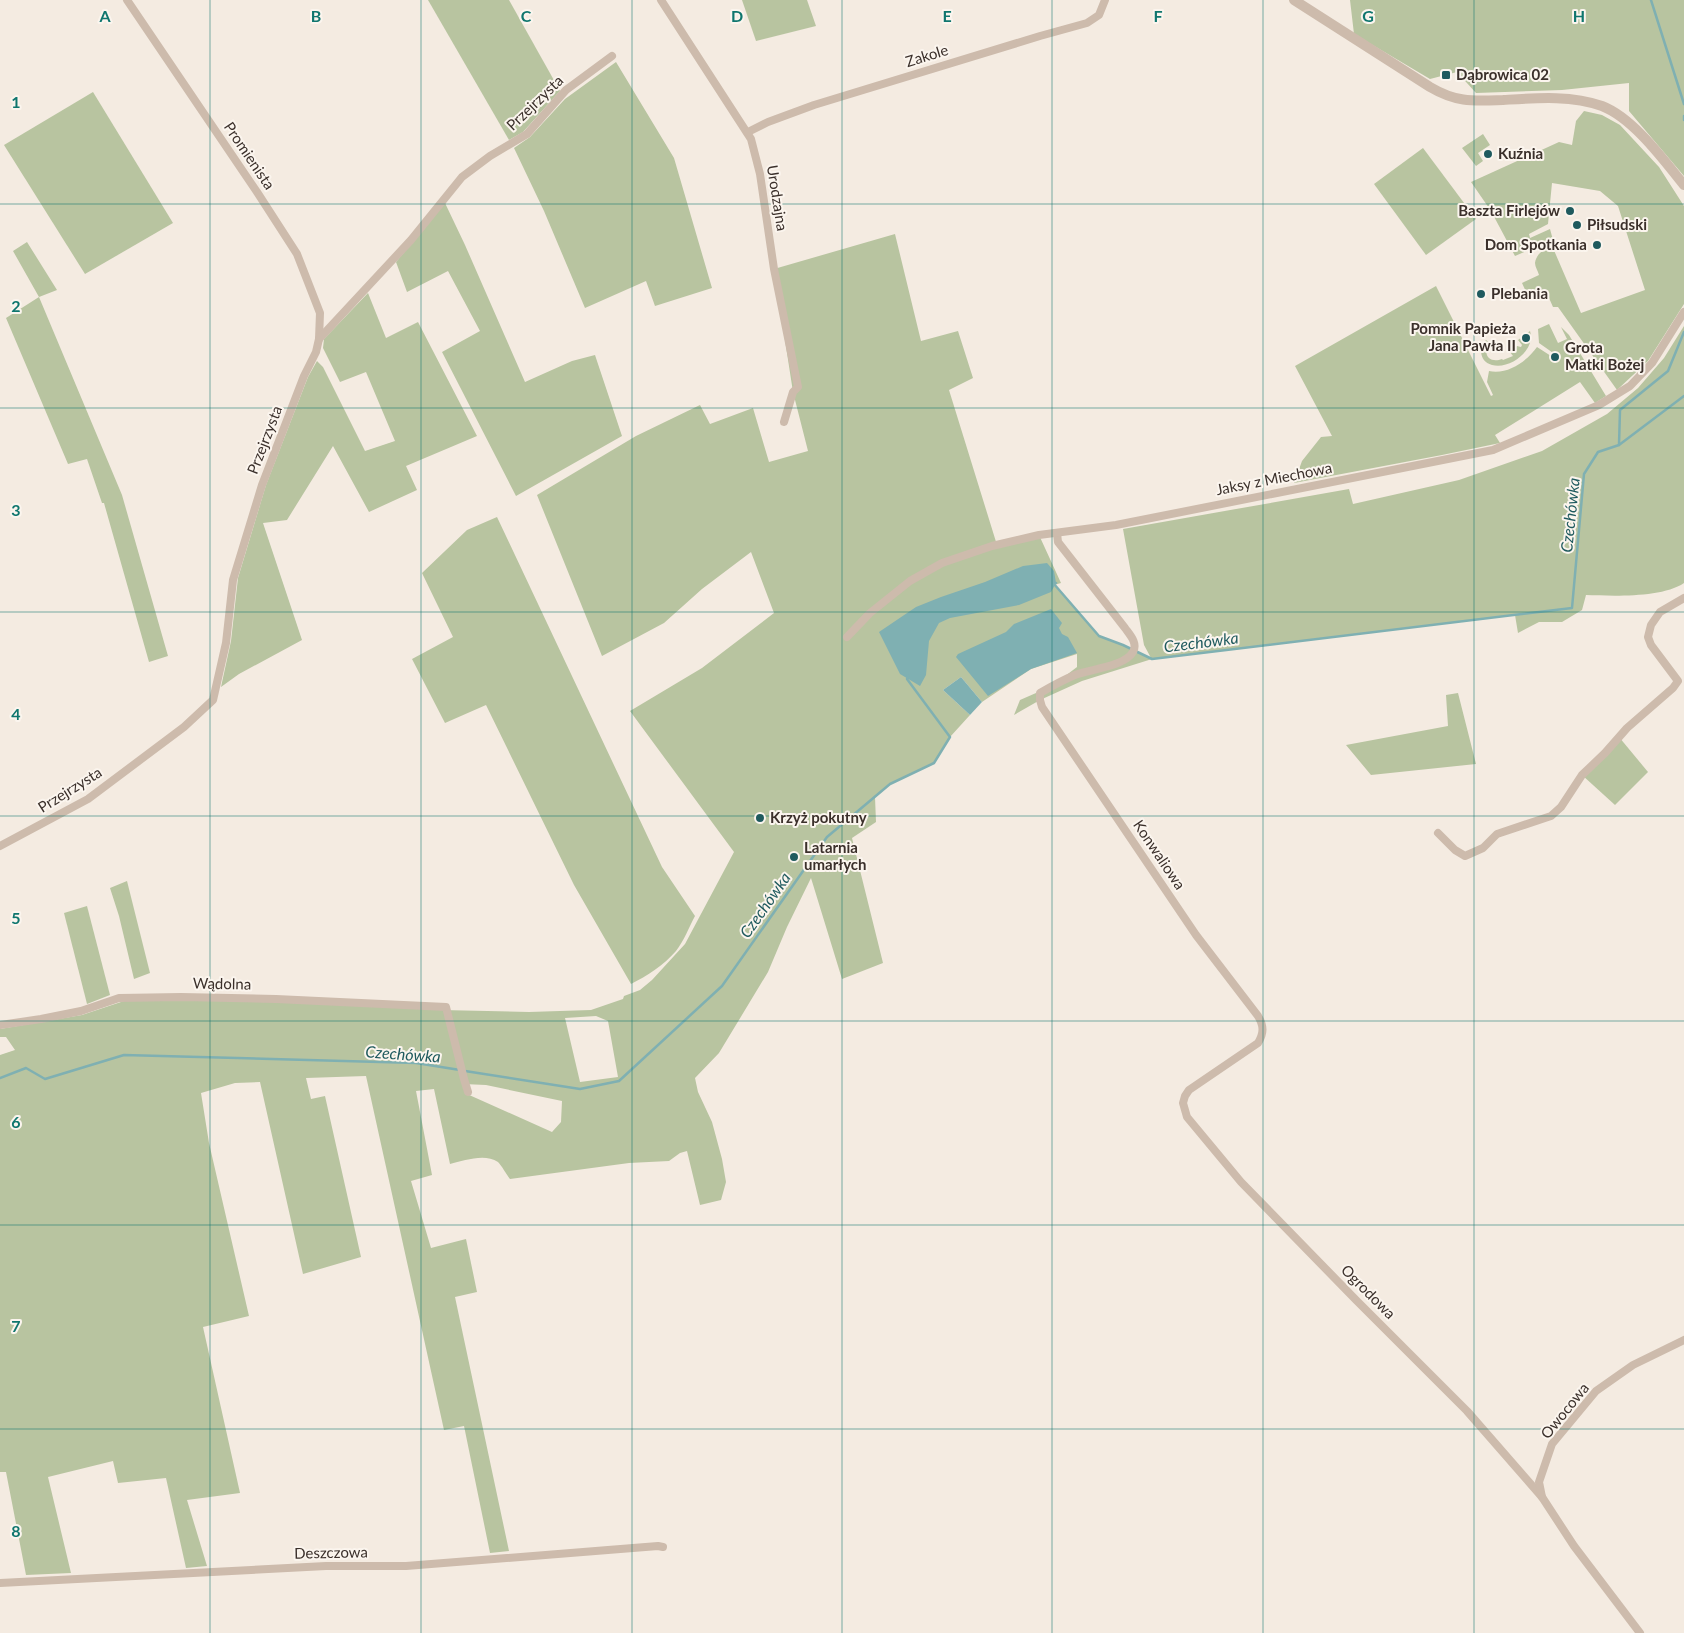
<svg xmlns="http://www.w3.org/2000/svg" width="1684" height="1633" font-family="Lato,sans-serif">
	<rect width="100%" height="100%" fill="#f4ebe1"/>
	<!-- green -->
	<g fill="#b8c4a0" fill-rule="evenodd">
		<path d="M428,0H509L560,91L523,132L509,140Z"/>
		<path d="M742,0H807L816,26L756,41Z"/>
		<path d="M1350,0H1684V176L1629,111V83L1562,90L1476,93L1457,72L1430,79L1354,34Z"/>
		<path d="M616,62L674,158L712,288L655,306L646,281L585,308L544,211L514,148L530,137L565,99Z"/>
		<path d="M93,92L173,223L85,274L4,145Z"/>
		<path d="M1584,111L1602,115L1620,125L1659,167L1684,206V304L1648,361L1617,390L1558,307H1553L1545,289L1528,296L1522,283L1539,275C1538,271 1535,267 1535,263C1536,254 1545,247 1553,248L1581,313L1645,290L1618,206L1600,191L1552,183L1548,224L1529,234L1530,238L1550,229L1553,240L1515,256L1491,211L1471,182L1559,142L1572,145L1576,121Z"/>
		<path d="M1483,134L1490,145L1478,153L1483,161L1476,166L1462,148Z"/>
		<path d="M1423,148L1476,219L1426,255L1374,184Z"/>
		<path d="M445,203L465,245L525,382L572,361L595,355L622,436L516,496L442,352L480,331L448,271L407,292L396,262Z"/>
		<path d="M895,234L921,341L958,331L973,378L949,390L997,545L1039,535L1061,583L1054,585L1099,636L1123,645L1151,658L1144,645L1123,529L1349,489L1353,504L1459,480L1542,451L1607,414L1638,388L1664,358L1684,326V583C1662,598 1613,596 1586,595L1582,610L1562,622H1539L1518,633L1515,615L1152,659L1082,681L1040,700L1014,715L1020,700L1052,686L1077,667V654L1031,669L982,702L961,677L943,690L970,715L950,737L934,763L890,784L875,797L876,822L852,838L883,963L842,979L811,878L787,927L768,972L719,1053L695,1078L698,1092L712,1122L722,1159L726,1182L721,1200L700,1205L687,1151L680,1153L669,1161L629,1163L510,1179C506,1174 502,1166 498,1162C484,1153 464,1161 450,1164L434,1089L416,1091L432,1175L411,1181L431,1248L466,1239L477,1292L455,1297L509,1551L490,1553L464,1426L444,1430L366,1076L306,1078L311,1099L325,1096L361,1257L303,1274L260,1082L235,1083L201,1093L209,1143L249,1316L203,1327L240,1493L187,1500L207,1566L186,1568L166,1478L118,1483L113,1461L48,1477L71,1573L26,1575L6,1472H0V1055L15,1050L6,1037H0V1029L82,1015L124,1001L276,999L441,1010L529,1012L591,1010L623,999L624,996L640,990L652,980L685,944L734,852L630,711L702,668L774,613L751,552L702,589L664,623L602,656L537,495L636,436L700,405L710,424L753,408L769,462L808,451L793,392L774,269ZM596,1016L608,1021L618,1077L580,1082L565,1018ZM463,1084L486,1085L562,1101L561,1122L552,1132L467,1094Z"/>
		<path d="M27,242L57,290L39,297L122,495L168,656L149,662L104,503H102L87,459L68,464L6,318L39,297L13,251Z"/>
		<path d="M1436,286L1491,396L1493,395L1487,382L1489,371C1508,375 1527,361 1537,347L1551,356L1552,361L1557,358L1556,355L1539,343L1538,329L1549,324L1558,343L1567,339L1561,327L1569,335L1606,396L1595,403L1580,382L1495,435L1500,443L1442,455L1294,483L1302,461L1321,437L1332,436L1295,366Z"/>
		<path d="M368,293L386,338L418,322L477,436L406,466L417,490L369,512L333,446L287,520L263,523L302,640L239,674L221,687L231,641L238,578L266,485L308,377L317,361L323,367L365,451L395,441L366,372L340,382L323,348L324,339Z"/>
		<path d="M1530,331C1536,350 1510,370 1492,365C1480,362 1478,349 1486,340L1490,343C1481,354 1490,364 1502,359L1503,360L1513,356L1510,352L1517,346L1521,347L1522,345L1518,340Z"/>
		<path d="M497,517L662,867L695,916C689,927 684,941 676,951C664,965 647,976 631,984L574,885L486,705L445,723L412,659L453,637L422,573L467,530Z"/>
		<path d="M1458,693L1476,764L1371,775L1346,745L1448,726L1446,695Z"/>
		<path d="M1619,737L1648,772L1615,805L1582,775Z"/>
		<path d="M127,881L150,973L134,979L119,916L110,888Z"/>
		<path d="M87,906L110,995L87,1004L64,913Z"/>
	</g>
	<!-- water -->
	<g fill="#7fb0b2">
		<path d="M1047,563L1054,571L1056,583L1051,592L1019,605L950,618L939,623L929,641L926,675L920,686L900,674L879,632L916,607L941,597L985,582L1023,566Z"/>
		<path d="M1051,609L1062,623L1059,628L1062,634L1068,637L1077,653L1031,669L988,696L956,657L958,654L1006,632L1014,624Z"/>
		<path d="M961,677L982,702L970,715L943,690Z"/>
	</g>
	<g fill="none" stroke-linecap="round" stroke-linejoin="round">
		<!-- stream -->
		<g stroke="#7fb0b2" stroke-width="2.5">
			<path d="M1651,0L1684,104"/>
			<path d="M1684,116V120"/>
			<path d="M1619,445L1620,410L1668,371L1684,332"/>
			<path d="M1056,583L1054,584L1099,636L1123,645L1152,659L1572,608L1584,474L1598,452L1619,445L1684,396"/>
			<path d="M465,1071L580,1089L619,1081L722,986L827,837L890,784L934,763L950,737L907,679L908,676"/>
			<path d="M0,1078L26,1068L45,1079L124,1055L416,1063L460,1070"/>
		</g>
		<!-- minor -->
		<g stroke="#cdbbac" stroke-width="8">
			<path d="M127,0L257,192L297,254L320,313L319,339"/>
			<path d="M661,0L751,139L760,174L774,269L798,387L793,392L784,422"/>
			<path d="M748,132L768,122L814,105L1040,36L1087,23L1099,15L1105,0"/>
			<path d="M1057,533L1058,542L1125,628C1130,635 1138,643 1133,652C1124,667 1090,669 1075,675C1063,680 1052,686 1040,693V700L1042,707L1196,935L1258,1016C1264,1026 1264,1033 1258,1043L1189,1090L1185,1096L1183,1103L1187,1117L1241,1182L1357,1301L1467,1411L1542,1497"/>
			<path d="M847,637L870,613L910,581L942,563L992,546L1039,535L1116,525L1493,450L1599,405L1630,386L1652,363L1684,312"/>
			<path d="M1438,833L1455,850L1465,856L1483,848L1497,834L1551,816L1561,807L1582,775L1605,753L1627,728L1673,688L1678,681L1651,645L1648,637L1651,625L1660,612L1684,598"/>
			<path d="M0,846L88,799L184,727L213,700L226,643L233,580L262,485L304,376L316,352L319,339L411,240L462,177L490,156L527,134L566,90L612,56"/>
			<path d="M0,1025L41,1019L81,1011L119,998L181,997L276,999L446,1007L464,1079L468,1092"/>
			<path d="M0,1583L326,1566H406L658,1546L663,1547"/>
			<path d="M1640,1633L1574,1546L1542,1497L1539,1482L1552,1444L1596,1391L1633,1365L1684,1340"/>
		</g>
		<!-- tertiary -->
		<path stroke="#cdbbac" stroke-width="10" d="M1294,0L1430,87C1457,103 1474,101 1503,100C1536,98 1571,95 1602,106C1633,118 1663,159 1684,185"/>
	</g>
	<!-- grid -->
	<path fill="none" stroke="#0f766e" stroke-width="1" stroke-opacity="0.55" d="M210,0V1633M421,0V1633M632,0V1633M842,0V1633M1052,0V1633M1263,0V1633M1474,0V1633M0,204H1684M0,408H1684M0,612H1684M0,816H1684M0,1021H1684M0,1225H1684M0,1429H1684"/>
	<!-- markers -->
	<g fill="#1f5a5e" stroke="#fbf5ee" stroke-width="2">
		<rect x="1441" y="70" width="10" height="10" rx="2.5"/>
		<circle cx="1488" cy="154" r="5"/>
		<circle cx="1570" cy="211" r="5"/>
		<circle cx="1577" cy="225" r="5"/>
		<circle cx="1597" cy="245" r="5"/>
		<circle cx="1481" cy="294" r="5"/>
		<circle cx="1526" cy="338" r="5"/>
		<circle cx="1555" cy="357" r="5"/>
		<circle cx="760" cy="818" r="5"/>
		<circle cx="794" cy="857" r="5"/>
	</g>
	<g text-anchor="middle" stroke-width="4" stroke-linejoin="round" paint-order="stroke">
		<!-- street labels -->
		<g font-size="15" fill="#3b302b" stroke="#fbf5ee">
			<text transform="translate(927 56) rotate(-17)" y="5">Zakole</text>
			<text transform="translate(535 103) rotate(-44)" y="5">Przejrzysta</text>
			<text transform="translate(249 156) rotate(56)" y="5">Promienista</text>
			<text transform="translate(777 198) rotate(81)" y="5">Urodzajna</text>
			<text transform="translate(265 440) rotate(-69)" y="5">Przejrzysta</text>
			<text transform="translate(1274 479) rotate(-11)" y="5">Jaksy z Miechowa</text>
			<text transform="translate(70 790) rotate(-32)" y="5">Przejrzysta</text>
			<text transform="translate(1159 855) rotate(56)" y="5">Konwaliowa</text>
			<text transform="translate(222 984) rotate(1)" y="5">Wądolna</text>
			<text transform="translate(1368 1292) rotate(45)" y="5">Ogrodowa</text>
			<text transform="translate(1565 1411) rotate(-51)" y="5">Owocowa</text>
			<text transform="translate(331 1553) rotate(-1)" y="5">Deszczowa</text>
		</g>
		<!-- poi labels -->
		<g font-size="15" font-weight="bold" fill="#3b302b" stroke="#fbf5ee" text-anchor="start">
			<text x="1456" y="80">Dąbrowica 02</text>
			<text x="1498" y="159">Kuźnia</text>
			<text x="1560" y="216" text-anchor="end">Baszta Firlejów</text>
			<text x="1587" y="230">Piłsudski</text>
			<text x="1587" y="250" text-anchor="end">Dom Spotkania</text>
			<text x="1491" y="299">Plebania</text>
			<text x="1516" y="334" text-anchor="end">Pomnik Papieża<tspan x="1516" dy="17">Jana Pawła II</tspan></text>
			<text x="1565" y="353">Grota<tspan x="1565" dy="17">Matki Bożej</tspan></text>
			<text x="770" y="823">Krzyż pokutny</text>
			<text x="804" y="853">Latarnia<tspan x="804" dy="17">umarłych</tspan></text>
		</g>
		<!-- water labels -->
		<g font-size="16" font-style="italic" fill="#1f5a5e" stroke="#fbf5ee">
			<text transform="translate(1570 515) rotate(-84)" y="6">Czechówka</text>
			<text transform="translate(1201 642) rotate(-7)" y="6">Czechówka</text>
			<text transform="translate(765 905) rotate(-55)" y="6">Czechówka</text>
			<text transform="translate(403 1054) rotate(4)" y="6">Czechówka</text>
		</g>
	</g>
	<g font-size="16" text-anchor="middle" font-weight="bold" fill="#0f766e" stroke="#fbf5ee" stroke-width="4" stroke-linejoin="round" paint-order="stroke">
		<text x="105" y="22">A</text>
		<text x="316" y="22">B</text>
		<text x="526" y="22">C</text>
		<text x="737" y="22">D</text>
		<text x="947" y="22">E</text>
		<text x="1158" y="22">F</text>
		<text x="1368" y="22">G</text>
		<text x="1579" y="22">H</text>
		<text x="16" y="108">1</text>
		<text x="16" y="312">2</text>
		<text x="16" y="516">3</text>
		<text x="16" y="720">4</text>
		<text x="16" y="924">5</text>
		<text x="16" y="1128">6</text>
		<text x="16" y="1332">7</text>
		<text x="16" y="1537">8</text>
	</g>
</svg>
